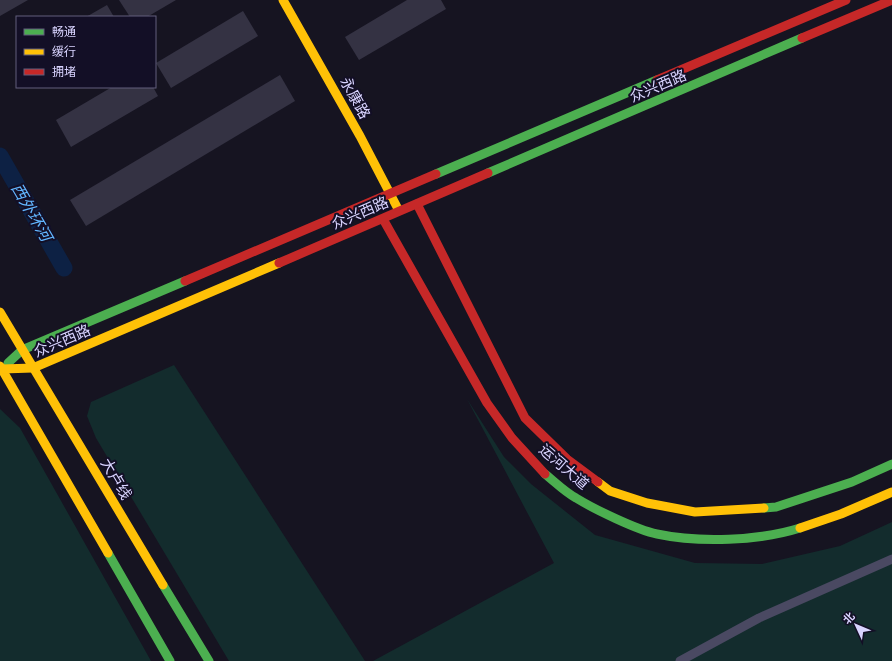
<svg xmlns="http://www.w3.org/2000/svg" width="892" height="661" font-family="'Sofia Sans Condensed','Noto Sans SC',sans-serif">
	<rect width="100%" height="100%" fill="#161421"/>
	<!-- green -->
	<g fill="#132c2d">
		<path d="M174,365L365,661H229L96,438L87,416L91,402Z"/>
		<path d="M467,399L504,457L531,484L595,535L695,563L762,564L840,546L892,522V661H373L554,563Z"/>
		<path d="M0,409L20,428L151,661H0Z"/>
	</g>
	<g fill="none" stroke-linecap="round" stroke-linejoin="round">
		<!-- canal -->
		<path stroke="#0d2144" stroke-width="17" d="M0,156L64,268"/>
	</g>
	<!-- building -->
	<g fill="#343243">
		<path d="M0,0H28L0,16Z"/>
		<path d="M119,0H176L147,17H130Z"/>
		<path d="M407,0H441L446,9L359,60L345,37Z"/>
		<path d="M107,5L114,17H86Z"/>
		<path d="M243,11L258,36L171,88L156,63Z"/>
		<path d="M280,75L295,101L86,226L70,200Z"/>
		<path d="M112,87H153L158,96L71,147L56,120Z"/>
	</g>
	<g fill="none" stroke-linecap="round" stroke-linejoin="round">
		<!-- lane -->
		<path stroke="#4a4962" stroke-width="9" d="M680,661L759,618L892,559"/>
		<!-- fast -->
		<g stroke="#4caf50" stroke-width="9">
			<path d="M488,173L802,38"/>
			<path d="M436,174L657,80"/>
			<path d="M8,363L22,350L185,281"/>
			<path d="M545,474C555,482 565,492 576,498C594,509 637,530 657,534C699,543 759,541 800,528"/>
			<path d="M764,508L776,507L852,482L892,464"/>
			<path d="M108,553L170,661"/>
			<path d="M163,585L209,661"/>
		</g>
		<!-- slow -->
		<g stroke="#ffc107" stroke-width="9">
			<path d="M283,0L360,136L397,207"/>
			<path d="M0,312L163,585"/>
			<path d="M0,366L108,553"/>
			<path d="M2,369L33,368L279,263"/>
			<path d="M598,482L610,491L647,503L695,512L764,508"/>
			<path d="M800,528L841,514L892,492"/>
		</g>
		<!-- jam -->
		<g stroke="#c62828" stroke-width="9">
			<path d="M802,38L892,0"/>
			<path d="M657,80L846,0"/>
			<path d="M417,204L525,418L567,459L598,482"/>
			<path d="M383,219L487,403L512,438L545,474"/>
			<path d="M279,263L488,173"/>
			<path d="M185,281L436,174"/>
		</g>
	</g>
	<g text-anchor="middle" stroke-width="4" stroke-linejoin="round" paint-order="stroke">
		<!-- street labels -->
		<g font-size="15" fill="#d9d4ff" stroke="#130f26">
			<text transform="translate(658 86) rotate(-23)" y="5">众兴西路</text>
			<text transform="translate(355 98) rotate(61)" y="5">永康路</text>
			<text transform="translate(360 213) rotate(-23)" y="5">众兴西路</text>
			<text transform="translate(62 341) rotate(-23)" y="5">众兴西路</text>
			<text transform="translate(564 467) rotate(41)" y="5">运河大道</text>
			<text transform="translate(116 479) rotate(59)" y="5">大卢线</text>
		</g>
		<!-- water labels -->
		<g font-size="16" font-style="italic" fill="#62b6ff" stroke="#130f26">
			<text transform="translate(32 212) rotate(60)" y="6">西外环河</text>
		</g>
	</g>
	<!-- legend -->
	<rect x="16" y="16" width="140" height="72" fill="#130f26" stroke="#625e7d"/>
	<rect x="24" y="29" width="20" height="6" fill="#4caf50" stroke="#625e7d"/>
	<text x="52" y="36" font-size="12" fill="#d9d4ff">畅通</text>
	<rect x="24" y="49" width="20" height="6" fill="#ffc107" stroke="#625e7d"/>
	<text x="52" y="56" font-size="12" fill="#d9d4ff">缓行</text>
	<rect x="24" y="69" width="20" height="6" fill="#c62828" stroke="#625e7d"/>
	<text x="52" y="76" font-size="12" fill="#d9d4ff">拥堵</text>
	<!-- north arrow -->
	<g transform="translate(856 625) rotate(314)" stroke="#130f26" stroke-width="3" paint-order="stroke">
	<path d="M0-3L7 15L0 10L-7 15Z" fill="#d9d4ff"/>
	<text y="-6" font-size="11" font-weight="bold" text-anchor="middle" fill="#d9d4ff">北</text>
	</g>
</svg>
